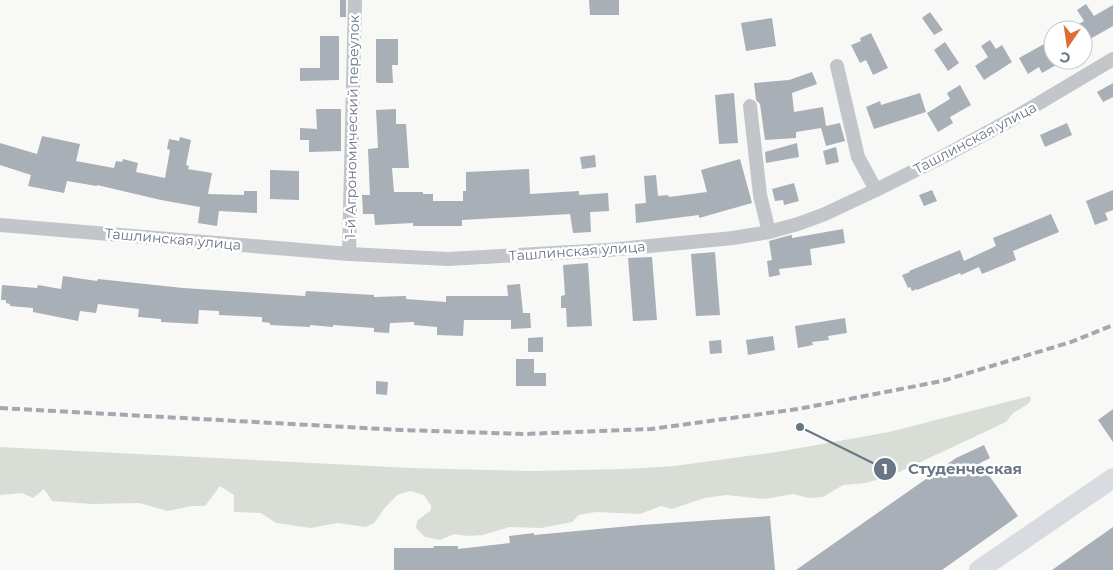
<svg xmlns="http://www.w3.org/2000/svg" width="1113" height="570" font-family="Montserrat,sans-serif">
	<rect width="100%" height="100%" fill="#f8f9f6"/>
	<!-- green -->
	<path fill="#d8ddd6" d="M1030,396L1031,400L1028,404L1013,413L1006,422L895,474L866,483L843,485L823,497L809,498L793,494L765,499L726,495L705,498L672,509L661,506L640,514L596,512L579,515L572,522L541,528L509,527L483,535L468,536L454,534L440,540L425,537L416,528L417,521L431,510V506L424,495L410,491L397,495L384,509L374,523L366,527L337,523L311,528L276,523L261,513L234,512V495L220,486L205,506H192L168,511L139,503L92,504L52,501L44,489L33,498L22,493L0,495V447L411,468L532,471L625,469L674,466L777,452L889,432Z"/>
	<!-- building -->
	<g fill="#a8afb6">
		<rect x="340" y="0" width="6" height="17"/>
		<path d="M589,0H619V15H590Z"/>
		<path d="M1086,4L1094,16L1113,5V26L1083,43V30H1069L1084,21L1077,10Z"/>
		<path d="M930,12L943,30L934,35L922,18Z"/>
		<path d="M772,18L776,46L746,51L741,23Z"/>
		<path d="M871,33L888,68L873,75L866,60L860,63L851,45L861,41L860,38Z"/>
		<path d="M320,36H339V80L300,81V68H320Z"/>
		<path d="M376,39H398V65H392L393,83H378L376,82Z"/>
		<path d="M1053,39V60L1056,65L1042,73L1039,67L1028,74L1019,58Z"/>
		<path d="M990,40L996,49L1002,45L1012,62L984,80L975,66L988,57L981,46Z"/>
		<path d="M945,42L959,63L948,71L934,50Z"/>
		<path d="M812,72L817,84L792,93L794,112L823,107L826,126L840,123L845,141L826,146L821,128L796,132V138L765,140L760,104L756,100L754,83L789,80Z"/>
		<path d="M1113,83V97L1103,102L1097,92Z"/>
		<path d="M960,85L971,105L950,117L953,123L938,132L927,113L950,99L947,93Z"/>
		<path d="M734,93L738,143L719,144L715,95Z"/>
		<path d="M920,93L926,112L874,129L866,107L880,101L881,105Z"/>
		<path d="M316,109H341V151L309,152V140H300V128L317,129Z"/>
		<path d="M396,109V124H406L409,168H392L394,192H423V194H433V201H463V191H466V172L529,169L530,194L579,191V195L608,193L609,211L590,212L591,232L573,233L570,214L462,220V226H413V223L375,225L374,214H363L362,195H370L368,149L378,148L376,110Z"/>
		<path d="M1067,123L1072,135L1045,147L1040,135Z"/>
		<path d="M42,136L80,144L76,161L114,168L116,161L122,162L123,159L138,163L136,172L165,178L170,150L167,149L169,139L179,141L180,137L191,140L186,165L189,166L188,169L212,173L208,194L244,195V191H257V213L219,211L217,226L198,223L200,207L161,200L97,185V186L67,181L64,193L28,186L31,175L0,165V143L37,154Z"/>
		<path d="M797,143L799,157L766,163L765,152Z"/>
		<path d="M836,147L839,162L826,165L823,151Z"/>
		<path d="M595,155L596,167L582,169L580,157Z"/>
		<path d="M740,159L752,203L699,218V215L636,223L635,204L646,203L644,176L656,175L658,196L668,195L669,197L707,192L701,170Z"/>
		<path d="M270,170L299,171V200L270,199Z"/>
		<path d="M794,183L799,201L784,205L783,200L775,201L772,189Z"/>
		<path d="M932,190L937,201L924,206L919,195Z"/>
		<path d="M1113,190V210L1105,213L1108,220L1095,225L1086,201Z"/>
		<path d="M1051,214L1059,232L1013,251L1016,260L982,274L979,267L961,275L960,273L917,290V289L912,291L910,287L908,288L902,275L910,272L909,271L960,250L964,261L996,246L993,238Z"/>
		<path d="M843,229L845,243L810,249L812,265L779,269L780,275L769,277L767,261L772,260L769,241L787,236L792,235V238Z"/>
		<path d="M715,252L720,315L696,316L691,254Z"/>
		<path d="M652,257L657,320L633,321L628,258Z"/>
		<path d="M588,263L592,326L567,327L566,308H561V296L565,295L563,265Z"/>
		<path d="M63,276L97,281L98,279L183,288L305,296L306,291L374,295V297L406,296V299L446,302V296H508L507,285L520,284L523,313H530L531,328L511,329V320H464L463,336L437,335V327L414,325V322L390,323L389,333L374,332V328L333,325V327L310,325V327L270,325V323L262,322V317L219,315V311L199,310L198,324L161,322V319L138,317L139,309L98,304L96,313L80,311L78,321L33,312V308L10,306V304L6,303V300H1L2,285L37,288L38,285L61,289Z"/>
		<path d="M845,318L847,333L828,336L829,340L812,342L813,345L798,348L795,326Z"/>
		<path d="M773,336L775,350L748,355L746,340Z"/>
		<path d="M543,337V352H528V338Z"/>
		<path d="M721,340L722,353L710,354L709,341Z"/>
		<path d="M516,359H534V373H546V386H516Z"/>
		<path d="M376,381L388,382L387,395L376,394Z"/>
		<path d="M1113,409V442L1098,420Z"/>
		<path d="M984,445L990,458L980,463L1018,516L942,570H796L956,458Z"/>
		<path d="M770,516L775,570H394V548H433L434,546H458V549L510,543L509,536L534,533V535L641,525Z"/>
		<path d="M1113,527V570H1052Z"/>
	</g>
	<g fill="none" stroke-linecap="round" stroke-linejoin="round">
		<!-- street -->
		<g stroke="#c2c5c9" stroke-width="14">
			<path d="M837,66L858,157L876,190"/>
			<path d="M750,106L760,195L769,232"/>
			<path d="M0,225L349,254L448,259L608,250L733,238L769,232L798,224L825,214L876,190L946,155L1014,118L1113,59"/>
			<path d="M349,254L355,0"/>
		</g>
		<!-- secondary -->
		<path stroke="#d8dbdf" stroke-width="20" d="M979,570L1113,478"/>
		<!-- rail -->
		<path stroke="#a3a8af" stroke-width="4" stroke-dasharray="8 4" stroke-linecap="butt" d="M0,408L401,430L525,434L651,429L798,409L942,381L1071,342L1113,325"/>
	</g>
	<g text-anchor="middle" stroke-width="5" stroke-linejoin="round" paint-order="stroke">
		<!-- street labels -->
		<g font-size="14" fill="#697686" stroke="#fff">
			<text transform="translate(352 127) rotate(-89)" y="5">1-й Агрономический переулок</text>
			<text transform="translate(975 138) rotate(-28)" y="5">Ташлинская улица</text>
			<text transform="translate(173 239) rotate(5)" y="5">Ташлинская улица</text>
			<text transform="translate(577 251) rotate(-4)" y="5">Ташлинская улица</text>
		</g>
	</g>
	<!-- callouts -->
	<path fill="none" stroke="#697686" stroke-width="2" d="M800 427L885 469"/>
	<g fill="#697686" stroke="#fff" stroke-width="2">
		<circle cx="800" cy="427" r="5"/>
		<circle cx="885" cy="469" r="12"/>
	</g>
	<g font-size="15" text-anchor="middle" font-weight="bold" fill="#fff">
		<text x="885" y="474">1</text>
	</g>
	<g font-size="15" text-anchor="middle" font-weight="bold" fill="#697686" stroke="#fff" stroke-width="5" stroke-linejoin="round" paint-order="stroke">
		<text x="965" y="474">Студенческая</text>
	</g>
	<!-- north arrow -->
	<g transform="translate(1068 45) rotate(193)"><circle r="24" fill="#ffffff" stroke="#c3c8cf"/>
	<path d="M0-4L9 19L0 12L-9 19Z" fill="#dc6d33"/>
	<text y="-8" font-size="14" font-weight="bold" text-anchor="middle" fill="#697686">С</text>
	</g>
</svg>
